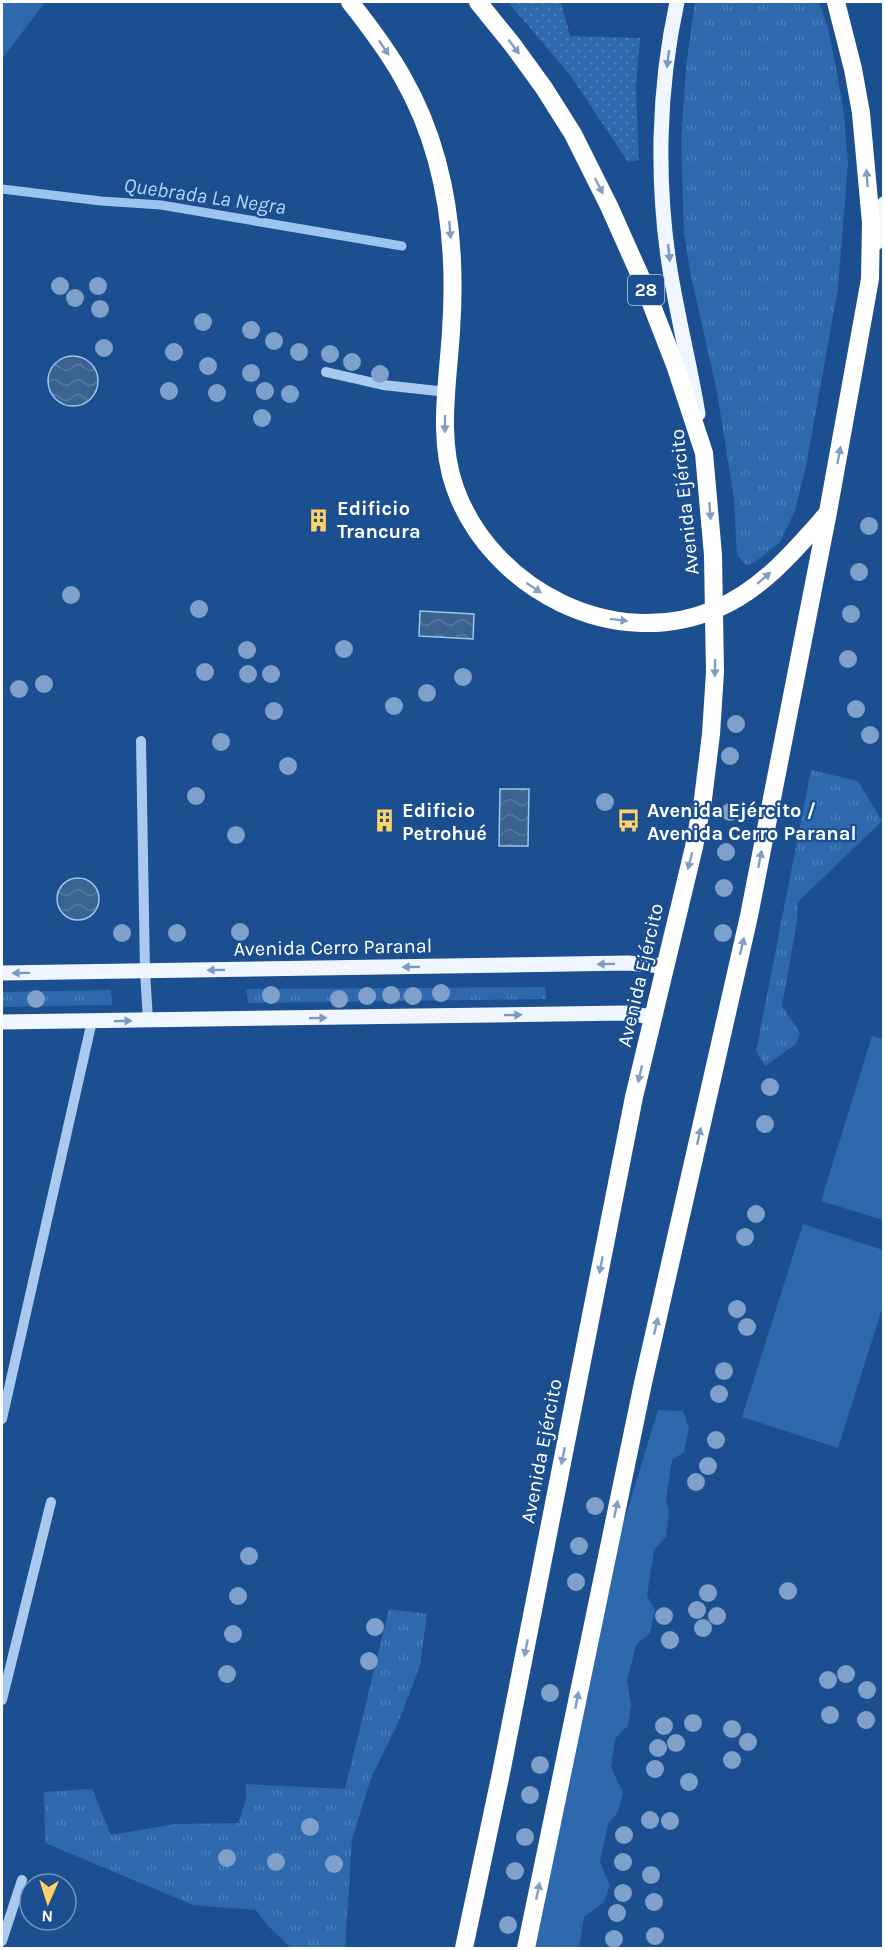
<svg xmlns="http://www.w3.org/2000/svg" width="885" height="1950" font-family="Karla,sans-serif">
	<defs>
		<pattern id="grass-tufts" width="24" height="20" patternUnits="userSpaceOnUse" patternTransform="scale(1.5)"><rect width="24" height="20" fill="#2e69ad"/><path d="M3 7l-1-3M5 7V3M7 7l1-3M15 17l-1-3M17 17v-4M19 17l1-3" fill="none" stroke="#4d80b9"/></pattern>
		<pattern id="garden-dots" width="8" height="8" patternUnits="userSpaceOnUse" patternTransform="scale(1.5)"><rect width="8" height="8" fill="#2e69ad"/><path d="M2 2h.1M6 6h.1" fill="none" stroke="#4d80b9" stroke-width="1.8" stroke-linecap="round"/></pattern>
		<pattern id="water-waves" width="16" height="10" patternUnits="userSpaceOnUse" patternTransform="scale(1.5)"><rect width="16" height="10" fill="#3c6290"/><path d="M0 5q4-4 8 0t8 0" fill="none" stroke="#597aa1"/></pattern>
	</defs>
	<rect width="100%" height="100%" fill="#1b4f8f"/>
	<!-- grass -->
	<g fill="url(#grass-tufts)">
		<path d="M695,2H819L828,28L837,73L844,115L848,164L838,288L807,461L795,511L780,542L754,563L746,565L737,555L734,499L717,392L690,271L684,232L681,142L686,66Z"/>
		<path d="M811,770L858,781L882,821L798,902L797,921L782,1006L800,1033L796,1044L765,1066L756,1051Z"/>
		<path d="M545,987L546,999L248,1003L246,989Z"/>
		<path d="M111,990L112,1005L2,1007V992Z"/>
		<path d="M389,1609L427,1614L420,1666L398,1723L371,1778L352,1840L345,1948H291L268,1926L256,1910L193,1905L45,1843L44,1792L92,1789L111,1835L175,1824L238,1823L246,1800V1784L345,1789Z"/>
	</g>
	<!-- park -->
	<g fill="#2e69ad">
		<path d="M2,2H45L2,59Z"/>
		<path d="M872,1036L883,1039V1220L821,1201Z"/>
		<path d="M803,1224L883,1250V1306L838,1448L742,1417Z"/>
		<path d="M658,1410L683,1411L689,1428L684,1452L672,1460L666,1499L669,1512L666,1537L654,1550L647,1596L655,1610L650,1633L636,1645L627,1681L631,1705L628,1725L615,1739L611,1767L623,1793L618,1812L608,1824L600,1862L610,1885L604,1902L584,1917L579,1948H526L592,1626Z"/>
	</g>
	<!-- garden -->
	<path fill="url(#garden-dots)" d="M508,2H561L570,36L640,38L636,87L639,160L628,162L570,75Z"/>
	<!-- water -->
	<g fill="url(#water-waves)" stroke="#9cc4f0" stroke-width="1.5">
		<circle cx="73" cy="381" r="25"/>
		<path d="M420,611L474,614L473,639L419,636Z"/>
		<path d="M500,789H529L528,846H499Z"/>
		<circle cx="78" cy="899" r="21"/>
	</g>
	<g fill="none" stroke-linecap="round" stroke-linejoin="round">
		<!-- stream -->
		<path stroke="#9cc4f0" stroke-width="9" d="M2,189L101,201L161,205L402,246"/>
		<!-- minor -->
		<g stroke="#a9c9ee" stroke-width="10">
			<path d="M326,372L383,385L447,392"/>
			<path d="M141,741L145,971L148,1020"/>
			<path d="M2,1419L92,1021"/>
			<path d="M2,1700L51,1502"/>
			<path d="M2,1941L22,1880"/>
		</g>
		<!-- major -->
		<g stroke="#f0f6ff" stroke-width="15">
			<path d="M677,2C658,89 656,182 670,270C678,319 690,366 698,414"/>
			<path d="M876,243L884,204"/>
			<path d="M2,973L628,963L664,966"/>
			<path d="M2,1022L625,1013L653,1017"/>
		</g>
		<!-- highway -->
		<g stroke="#fff" stroke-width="18">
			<path d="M350,2C369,26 388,51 403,78C447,155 457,244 451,331C448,383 437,438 455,488C491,589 614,653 716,609C762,590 795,550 827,514"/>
			<path d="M464,1948L501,1773L634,1097L694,847L703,799L711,734L715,672L713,555L704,453L675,365L642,280L609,206L573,134L544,88L512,44L478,2"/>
			<path d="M526,1948L643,1383L749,916L828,512L870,279L871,223L861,113L853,69L836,2"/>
		</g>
	</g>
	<!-- trees -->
	<g fill="#7ea0ca">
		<circle cx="60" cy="286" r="9"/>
		<circle cx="98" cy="286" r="9"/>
		<circle cx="75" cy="298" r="9"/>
		<circle cx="100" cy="309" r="9"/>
		<circle cx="203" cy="322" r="9"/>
		<circle cx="251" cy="330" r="9"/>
		<circle cx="274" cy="341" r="9"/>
		<circle cx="104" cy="348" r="9"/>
		<circle cx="174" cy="352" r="9"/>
		<circle cx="299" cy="352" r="9"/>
		<circle cx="330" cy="354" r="9"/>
		<circle cx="352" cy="362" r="9"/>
		<circle cx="208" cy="366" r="9"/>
		<circle cx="251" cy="373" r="9"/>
		<circle cx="380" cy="374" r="9"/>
		<circle cx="169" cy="391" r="9"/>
		<circle cx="265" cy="391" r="9"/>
		<circle cx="217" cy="393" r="9"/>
		<circle cx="290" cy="394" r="9"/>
		<circle cx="262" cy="418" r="9"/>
		<circle cx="869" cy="526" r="9"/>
		<circle cx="859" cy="572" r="9"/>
		<circle cx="71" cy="595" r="9"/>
		<circle cx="199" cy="609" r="9"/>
		<circle cx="851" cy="614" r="9"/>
		<circle cx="344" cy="649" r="9"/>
		<circle cx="247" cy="650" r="9"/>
		<circle cx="848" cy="659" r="9"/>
		<circle cx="205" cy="672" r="9"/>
		<circle cx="248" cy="674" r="9"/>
		<circle cx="271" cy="674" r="9"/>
		<circle cx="463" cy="677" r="9"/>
		<circle cx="44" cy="684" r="9"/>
		<circle cx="19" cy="689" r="9"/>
		<circle cx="427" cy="693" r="9"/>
		<circle cx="394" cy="706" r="9"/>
		<circle cx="856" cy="709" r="9"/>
		<circle cx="274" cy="711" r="9"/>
		<circle cx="736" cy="724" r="9"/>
		<circle cx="870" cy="735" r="9"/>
		<circle cx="221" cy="742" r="9"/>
		<circle cx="730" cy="756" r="9"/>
		<circle cx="288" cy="766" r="9"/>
		<circle cx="196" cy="796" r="9"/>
		<circle cx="605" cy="802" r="9"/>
		<circle cx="730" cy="812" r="9"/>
		<circle cx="236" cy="835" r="9"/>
		<circle cx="726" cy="852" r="9"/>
		<circle cx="724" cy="888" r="9"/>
		<circle cx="240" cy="932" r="9"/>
		<circle cx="122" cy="933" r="9"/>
		<circle cx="177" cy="933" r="9"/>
		<circle cx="723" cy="933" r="9"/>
		<circle cx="441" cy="993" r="9"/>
		<circle cx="271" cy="995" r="9"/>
		<circle cx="391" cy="995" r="9"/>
		<circle cx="367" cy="996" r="9"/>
		<circle cx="413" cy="996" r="9"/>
		<circle cx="36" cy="999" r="9"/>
		<circle cx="339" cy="999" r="9"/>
		<circle cx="770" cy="1087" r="9"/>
		<circle cx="765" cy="1124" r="9"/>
		<circle cx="756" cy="1214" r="9"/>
		<circle cx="745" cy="1237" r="9"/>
		<circle cx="737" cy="1309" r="9"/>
		<circle cx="747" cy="1327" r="9"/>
		<circle cx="724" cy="1371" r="9"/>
		<circle cx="719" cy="1394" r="9"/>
		<circle cx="716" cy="1440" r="9"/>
		<circle cx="708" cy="1466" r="9"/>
		<circle cx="696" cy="1482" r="9"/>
		<circle cx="595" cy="1506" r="9"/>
		<circle cx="579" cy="1546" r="9"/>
		<circle cx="249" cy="1556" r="9"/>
		<circle cx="576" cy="1582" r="9"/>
		<circle cx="788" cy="1591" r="9"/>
		<circle cx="708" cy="1593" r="9"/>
		<circle cx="238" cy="1596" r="9"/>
		<circle cx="697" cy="1610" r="9"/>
		<circle cx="664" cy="1616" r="9"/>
		<circle cx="717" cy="1616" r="9"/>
		<circle cx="375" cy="1627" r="9"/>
		<circle cx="703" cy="1628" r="9"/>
		<circle cx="233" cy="1634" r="9"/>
		<circle cx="670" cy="1640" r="9"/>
		<circle cx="369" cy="1661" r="9"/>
		<circle cx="227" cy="1674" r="9"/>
		<circle cx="846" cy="1674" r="9"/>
		<circle cx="828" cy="1680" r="9"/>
		<circle cx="867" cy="1690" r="9"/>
		<circle cx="550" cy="1693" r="9"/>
		<circle cx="830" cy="1715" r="9"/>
		<circle cx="866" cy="1720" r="9"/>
		<circle cx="693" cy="1723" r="9"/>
		<circle cx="664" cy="1726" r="9"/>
		<circle cx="732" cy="1729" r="9"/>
		<circle cx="748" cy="1742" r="9"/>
		<circle cx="676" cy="1743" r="9"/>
		<circle cx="658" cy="1748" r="9"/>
		<circle cx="732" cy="1760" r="9"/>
		<circle cx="540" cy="1765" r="9"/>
		<circle cx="655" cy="1769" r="9"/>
		<circle cx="689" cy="1782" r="9"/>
		<circle cx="530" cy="1795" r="9"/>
		<circle cx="650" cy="1820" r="9"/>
		<circle cx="670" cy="1821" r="9"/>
		<circle cx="310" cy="1827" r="9"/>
		<circle cx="624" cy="1835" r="9"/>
		<circle cx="525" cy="1837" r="9"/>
		<circle cx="227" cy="1858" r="9"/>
		<circle cx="276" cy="1862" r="9"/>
		<circle cx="623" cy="1862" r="9"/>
		<circle cx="334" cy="1864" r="9"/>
		<circle cx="515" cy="1871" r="9"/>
		<circle cx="651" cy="1875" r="9"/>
		<circle cx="623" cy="1893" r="9"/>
		<circle cx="654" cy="1902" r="9"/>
		<circle cx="617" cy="1913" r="9"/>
		<circle cx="508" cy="1925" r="9"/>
		<circle cx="655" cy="1936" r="9"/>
		<circle cx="614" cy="1939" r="9"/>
	</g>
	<!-- one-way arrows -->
	<defs><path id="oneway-solid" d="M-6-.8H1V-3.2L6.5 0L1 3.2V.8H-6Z" transform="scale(1.5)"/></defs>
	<g fill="#829ec1">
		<use href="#oneway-solid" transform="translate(514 47) rotate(53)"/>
		<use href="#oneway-solid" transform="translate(384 48) rotate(56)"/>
		<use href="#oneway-solid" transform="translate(867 178) rotate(-94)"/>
		<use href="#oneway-solid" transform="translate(599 186) rotate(63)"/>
		<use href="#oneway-solid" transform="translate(450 230) rotate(85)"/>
		<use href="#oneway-solid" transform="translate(445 424) rotate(91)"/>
		<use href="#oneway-solid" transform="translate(839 455) rotate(-80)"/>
		<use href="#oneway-solid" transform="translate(710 511) rotate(85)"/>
		<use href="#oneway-solid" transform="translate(764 578) rotate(-41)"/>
		<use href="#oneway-solid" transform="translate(534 588) rotate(34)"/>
		<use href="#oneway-solid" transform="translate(619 620) rotate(7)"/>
		<use href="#oneway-solid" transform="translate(715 668) rotate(91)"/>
		<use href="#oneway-solid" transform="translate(760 859) rotate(-79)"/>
		<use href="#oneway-solid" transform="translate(690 861) rotate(104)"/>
		<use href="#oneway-solid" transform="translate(742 946) rotate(-77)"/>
		<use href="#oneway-solid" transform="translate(640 1074) rotate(103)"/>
		<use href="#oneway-solid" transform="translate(699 1136) rotate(-78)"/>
		<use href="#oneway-solid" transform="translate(601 1265) rotate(101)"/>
		<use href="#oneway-solid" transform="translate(656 1326) rotate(-77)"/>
		<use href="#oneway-solid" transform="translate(563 1456) rotate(101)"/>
		<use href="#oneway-solid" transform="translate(616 1509) rotate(-78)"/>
		<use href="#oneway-solid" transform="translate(526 1648) rotate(101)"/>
		<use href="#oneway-solid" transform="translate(577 1700) rotate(-79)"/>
		<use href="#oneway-solid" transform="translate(538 1891) rotate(-78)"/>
	</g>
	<g fill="#7b9ac1">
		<use href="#oneway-solid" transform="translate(668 59) rotate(97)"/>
		<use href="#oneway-solid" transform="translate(669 253) rotate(84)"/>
		<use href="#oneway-solid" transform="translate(606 964) rotate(179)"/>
		<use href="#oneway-solid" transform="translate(411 967) rotate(179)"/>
		<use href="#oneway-solid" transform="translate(216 970) rotate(179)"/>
		<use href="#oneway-solid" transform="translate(21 973) rotate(179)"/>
		<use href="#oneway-solid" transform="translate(513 1015) rotate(-1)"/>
		<use href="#oneway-solid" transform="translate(318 1018) rotate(-1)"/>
		<use href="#oneway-solid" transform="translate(123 1021) rotate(-1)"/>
	</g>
	<!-- icons -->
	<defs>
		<symbol id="building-bare" viewBox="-9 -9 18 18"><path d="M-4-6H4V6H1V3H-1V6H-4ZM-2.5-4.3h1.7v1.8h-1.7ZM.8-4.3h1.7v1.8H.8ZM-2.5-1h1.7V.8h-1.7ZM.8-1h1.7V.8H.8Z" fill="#ffd166" stroke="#1b4f8f" stroke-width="2.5" paint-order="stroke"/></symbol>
		<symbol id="bus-bare" viewBox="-9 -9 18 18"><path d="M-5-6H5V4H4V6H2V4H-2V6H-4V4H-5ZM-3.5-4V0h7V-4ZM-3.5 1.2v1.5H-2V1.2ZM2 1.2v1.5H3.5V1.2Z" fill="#ffd166" stroke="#1b4f8f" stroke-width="2.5" paint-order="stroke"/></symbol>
	</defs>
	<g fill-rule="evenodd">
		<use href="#building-bare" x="302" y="504" width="33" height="33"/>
		<use href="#building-bare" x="368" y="804" width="33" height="33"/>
		<use href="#bus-bare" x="612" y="804" width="33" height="33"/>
	</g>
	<g text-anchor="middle" stroke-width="4.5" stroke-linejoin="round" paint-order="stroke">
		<!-- shield labels -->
		<rect fill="#1b4f8f" stroke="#bbcadd" stroke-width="1.5" x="628" y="275" width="36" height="30" rx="4.5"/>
		<g font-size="18" font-weight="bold" fill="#fff">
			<text x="646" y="296">28</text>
		</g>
		<!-- street labels -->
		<g font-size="20" fill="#fff" stroke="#1b4f8f">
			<text transform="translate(684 502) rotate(-96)" y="7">Avenida Ejército</text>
			<text transform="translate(333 947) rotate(-1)" y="7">Avenida Cerro Paranal</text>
			<text transform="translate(640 975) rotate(-77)" y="7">Avenida Ejército</text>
			<text transform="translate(541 1451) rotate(-79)" y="7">Avenida Ejército</text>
		</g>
		<!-- poi labels -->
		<g font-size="20" font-weight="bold" fill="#fff" stroke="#1b4f8f" text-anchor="start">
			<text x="337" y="515">Edificio<tspan x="337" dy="23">Trancura</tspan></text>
			<text x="402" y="817">Edificio<tspan x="402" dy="23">Petrohué</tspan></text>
			<text x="647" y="817">Avenida Ejército /<tspan x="647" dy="23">Avenida Cerro Paranal</tspan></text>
		</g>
		<!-- water labels -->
		<g font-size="21" font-style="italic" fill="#b5d3f5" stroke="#1b4f8f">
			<text transform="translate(205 196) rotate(8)" y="7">Quebrada La Negra</text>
		</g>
	</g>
	<!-- border -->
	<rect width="885" height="1950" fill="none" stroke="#ffffff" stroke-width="6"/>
	<!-- north arrow -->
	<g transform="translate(48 1902) rotate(183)"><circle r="28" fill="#1b4f8f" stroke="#7695bc" stroke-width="1.5"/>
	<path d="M0-4.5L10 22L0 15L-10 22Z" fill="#ffd166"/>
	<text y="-9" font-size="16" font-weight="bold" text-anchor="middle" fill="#ffffff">N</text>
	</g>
</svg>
